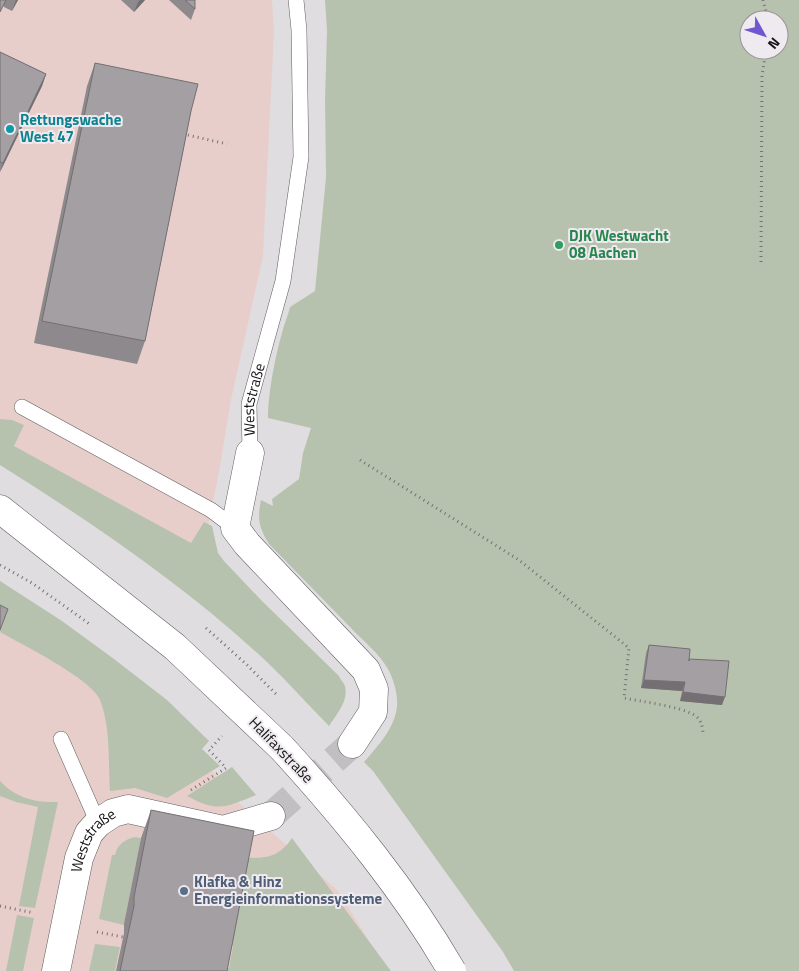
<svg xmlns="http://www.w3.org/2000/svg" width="799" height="971" font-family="'Titillium Web',sans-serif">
	<rect width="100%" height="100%" fill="#e0dde1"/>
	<!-- commercial -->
	<g fill="#e8ceca">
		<path d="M0,0H272L274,31L263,256L231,400L219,473L200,565L0,449Z"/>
		<path d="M0,592L210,767L229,794L338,891L388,971H0Z"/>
	</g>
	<!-- green -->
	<g fill="#b7c2ae" fill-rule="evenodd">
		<path d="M325,0H799V971H514L503,952L373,771L364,762C378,746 395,728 397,706C398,695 394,680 388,669C379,653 362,640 350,627C323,599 296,572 269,544C259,528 257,519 261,500L273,506L272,499L299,479L303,453L311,428L268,418C268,394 275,357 282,333C284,324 288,316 290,307L315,291L326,177L325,99L327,31ZM749,20H779V50H749Z"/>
		<path d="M0,419L12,420L24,425L14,446L191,543L204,522L212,526L218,553L224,561L262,601L339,676C340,679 344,683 345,686C349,701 336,715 329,726C308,705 289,683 268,663C187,587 94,524 0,465Z"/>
		<path d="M0,581L62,621L114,659L167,700L209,741L202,749L220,766L167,798L135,788L110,791C108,762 111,728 100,700C92,679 21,644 0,632Z"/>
		<path d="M232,767L256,795C226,807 218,813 187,796Z"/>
		<path d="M0,781C16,798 35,803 58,802L35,908L19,906L38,807L16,802L0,796Z"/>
		<path d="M135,837L141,838L124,925L99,919L112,855H115C117,845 125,839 135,837Z"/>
		<path d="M292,838L391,971H222V967L229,968L233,946L227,944L244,858C267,858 278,858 292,838Z"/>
		<path d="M17,915L34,918L23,971H6Z"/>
		<path d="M95,944L120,947L115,971H89Z"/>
	</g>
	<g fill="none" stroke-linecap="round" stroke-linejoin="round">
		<!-- minor-tunnel -->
		<path stroke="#c2bfc2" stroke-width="28" stroke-dasharray="28 14" stroke-linecap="butt" d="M271,816L352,744"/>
		<defs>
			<g id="service">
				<path d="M22,407L211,510L235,528"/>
				<path id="s1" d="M250,453L249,404L283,281L301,157L299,30L296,0"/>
				<path d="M61,739L98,823"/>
			</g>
			<g id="minor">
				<path d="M250,453L235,528L247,544L366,670L374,689L373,712L352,744"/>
				<path id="s2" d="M56,971L79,858L89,833L98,823L113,813L128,809L223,830L271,816"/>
			</g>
			<path id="secondary" d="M0,509L175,647L282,748"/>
		</defs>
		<!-- service casing -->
		<use href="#service" stroke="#5f5d60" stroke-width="16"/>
		<!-- minor casing -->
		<use href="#minor" stroke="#5f5d60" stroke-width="29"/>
		<!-- secondary casing -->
		<use href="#secondary" stroke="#5f5d60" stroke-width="29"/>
		<!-- path -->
		<g stroke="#737174" stroke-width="3" stroke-dasharray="1 4" stroke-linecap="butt">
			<path d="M763,0L768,20"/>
			<path d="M183,134L227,144"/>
			<path d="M761,262L762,76L766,50"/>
			<path d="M360,460L519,560L629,648L624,698C643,702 679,706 694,715C701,719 702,725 703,732"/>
			<path d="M0,565L32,583L91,625"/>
			<path d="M206,628L246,664L276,694"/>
			<path d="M191,790L226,768L209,750L222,736"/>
			<path d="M0,906L34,913"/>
			<path d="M97,932L123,937"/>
		</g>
		<!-- service -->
		<use href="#service" stroke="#fff" stroke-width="15"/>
		<!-- minor -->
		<use href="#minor" stroke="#fff" stroke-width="28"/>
		<!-- secondary -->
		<use href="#secondary" stroke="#fff" stroke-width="28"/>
		<defs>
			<path id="secondary-bridge" d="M282,748C345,817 405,890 452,971"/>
		</defs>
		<!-- secondary-bridge casing -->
		<use href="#secondary-bridge" stroke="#5f5d60" stroke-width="29" stroke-linecap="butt"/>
		<!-- secondary-bridge -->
		<use href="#secondary-bridge" stroke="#fff" stroke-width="28"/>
	</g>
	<!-- wall -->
	<g fill="#8d898c">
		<path d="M0,0H18L12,11L4,7Z"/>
		<path d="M121,0H145L134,12Z"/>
		<path d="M169,0H195V9L191,20Z"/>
		<path d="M0,52L46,74L42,86L0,172Z"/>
		<path d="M95,63L191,111L145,341L137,364L34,343L87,86Z"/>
		<path d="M649,645L689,660L722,705L680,701L682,691L641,688L646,653Z"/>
		<path d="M151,810L227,971H116L124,933V924L141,838Z"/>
	</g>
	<!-- shaded-wall -->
	<g fill="#736f72">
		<path d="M16,0H18L12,11Z"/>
		<path d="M140,0H145L134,12L138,2Z"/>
		<path d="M46,74L42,86L0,172L3,163Z"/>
		<path d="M644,680L685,682L682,691L641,688Z"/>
		<path d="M683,692L725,697L722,705L680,701Z"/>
	</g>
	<!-- building -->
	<g fill="#a49fa3" stroke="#736f72">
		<path d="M0,0H6L0,12Z"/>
		<path d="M185,0H195V9Z"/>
		<path d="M0,52L46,74L3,163L0,162Z"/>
		<path d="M95,63L198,84L191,111L145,341L42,321Z"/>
		<path d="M0,605L8,609L0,630Z"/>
		<path d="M649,645L690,649L689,661V659L729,661L725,697L683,692L685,682L644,680Z"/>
		<path d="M151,810L254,831L227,971H120L134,906V897Z"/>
	</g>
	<!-- markers -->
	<circle fill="#0f9aa8" stroke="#eeeaef" stroke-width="2" cx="10" cy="129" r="5"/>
	<circle fill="#2e9e5b" stroke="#eeeaef" stroke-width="2" cx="559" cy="245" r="5"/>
	<circle fill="#5c6f8a" stroke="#eeeaef" stroke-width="2" cx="184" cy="891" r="5"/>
	<g text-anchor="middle" stroke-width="4" stroke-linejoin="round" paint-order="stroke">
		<!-- culture labels -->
		<g font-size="15" font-weight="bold" fill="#0d838f" stroke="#eeeaef" text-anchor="start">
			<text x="20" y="125">Rettungswache<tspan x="20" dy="17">West 47</tspan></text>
		</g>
		<!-- leisure labels -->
		<g font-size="15" font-weight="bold" fill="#27864d" stroke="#eeeaef" text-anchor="start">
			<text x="569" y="241">DJK Westwacht<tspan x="569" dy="17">08 Aachen</tspan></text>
		</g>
		<!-- street labels -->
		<g font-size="15" fill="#151415" stroke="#eeeaef">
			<text dy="5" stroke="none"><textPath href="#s1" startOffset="54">Weststraße</textPath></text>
			<text transform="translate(281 750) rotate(46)" y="5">Halifaxstraße</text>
			<text dy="5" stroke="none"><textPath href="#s2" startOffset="138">Weststraße</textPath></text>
		</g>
		<!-- service labels -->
		<g font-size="15" font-weight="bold" fill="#4e5e75" stroke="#eeeaef" text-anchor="start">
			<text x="194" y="887">Klafka &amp; Hinz<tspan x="194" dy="17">Energieinformationssysteme</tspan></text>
		</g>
	</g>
	<!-- north arrow -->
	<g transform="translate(764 35) rotate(130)"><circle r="24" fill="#eeeaef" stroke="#979498"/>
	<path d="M0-4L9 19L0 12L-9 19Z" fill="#7156d0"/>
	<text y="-8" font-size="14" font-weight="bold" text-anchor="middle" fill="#151415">N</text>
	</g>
</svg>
